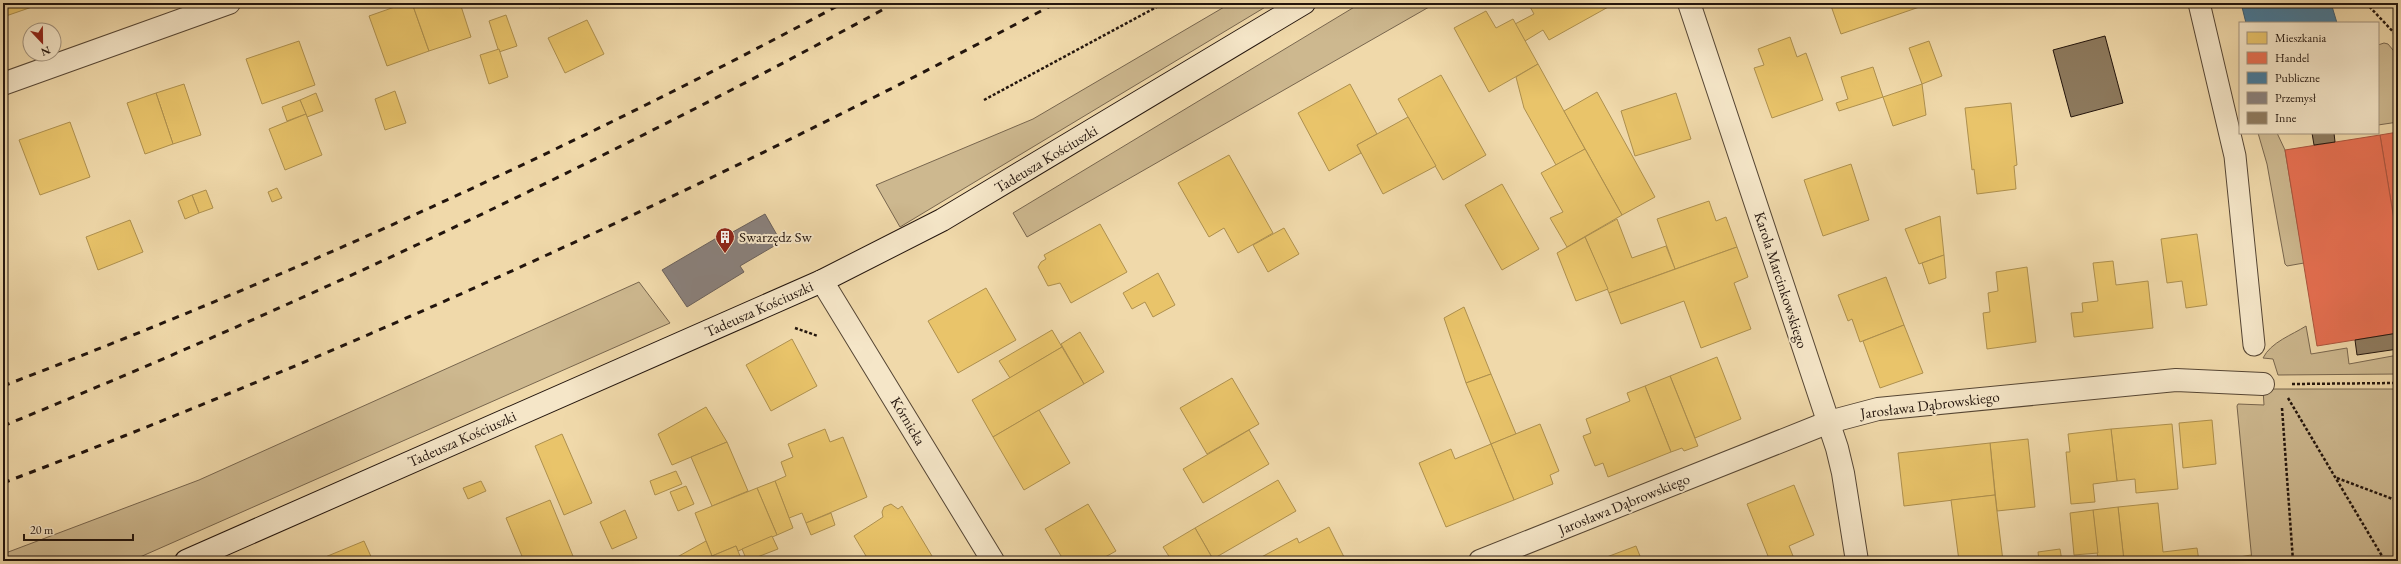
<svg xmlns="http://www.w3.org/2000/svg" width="2401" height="564" font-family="'EB Garamond',serif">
	<rect width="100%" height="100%" fill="#f0d9aa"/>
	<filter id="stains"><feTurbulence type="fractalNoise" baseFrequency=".005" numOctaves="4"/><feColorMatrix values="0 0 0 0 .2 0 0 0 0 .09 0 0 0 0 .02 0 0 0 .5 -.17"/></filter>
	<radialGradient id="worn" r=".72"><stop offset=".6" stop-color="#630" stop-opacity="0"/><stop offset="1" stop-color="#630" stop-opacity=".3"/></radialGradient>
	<!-- green -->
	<g fill="#cdb88f" stroke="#78664e">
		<path d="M1231,3H1272L900,227L876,185L1033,119Z"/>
		<path d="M1361,3H1436L1027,237L1013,213Z"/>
		<path d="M2384,43L2388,44L2398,56V122L2378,125V45Z"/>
		<path d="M2258,133H2277L2285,150L2304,263L2287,266L2285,264L2267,164Z"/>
		<path d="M639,282L670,323L131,561H3V554L199,480Z"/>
		<path d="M2306,326L2311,354L2347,348L2349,364L2398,355V374L2278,375L2273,359L2263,358C2271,342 2292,335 2306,326Z"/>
		<path d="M2263,389H2398V561H2252L2237,406L2238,404L2264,405Z"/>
	</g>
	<!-- homes -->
	<g fill="#e9c46a" stroke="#ae904e">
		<path d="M3,3H30L32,7L3,17Z"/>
		<path d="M406,3H412L429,51L387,66L369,16Z"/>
		<path d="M412,3H460L471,37L429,51Z"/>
		<path d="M557,3H572L559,8Z"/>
		<path d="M1528,3H1608L1610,6L1549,40L1543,30L1525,41L1515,24L1534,14Z"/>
		<path d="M1758,3H1770L1759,7Z"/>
		<path d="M1830,3H1931L1841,34Z"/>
		<path d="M1486,11L1496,28L1513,19L1538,64L1489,92L1454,28Z"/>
		<path d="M506,15L517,46L499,52L489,21Z"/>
		<path d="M587,20L604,54L565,73L548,38Z"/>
		<path d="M1790,37L1797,57L1806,53L1823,100L1772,118L1754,68L1764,65L1758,49Z"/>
		<path d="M299,41L315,85L262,104L246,59Z"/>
		<path d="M1929,41L1942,76L1922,84L1909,48Z"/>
		<path d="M499,49L508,77L489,84L480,55Z"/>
		<path d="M1538,64L1585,149L1556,165L1524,108L1516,77Z"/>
		<path d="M1873,67L1883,97L1839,111L1836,103L1848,99L1841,77Z"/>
		<path d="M1441,75L1486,155L1443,180L1398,99Z"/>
		<path d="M184,84L201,135L173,144L156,93Z"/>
		<path d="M1350,84L1377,134L1357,145L1361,153L1329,171L1298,113Z"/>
		<path d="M1922,84L1926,115L1893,126L1883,97Z"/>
		<path d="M395,91L406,123L385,130L375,99Z"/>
		<path d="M1597,92L1655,197L1622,215L1564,111Z"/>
		<path d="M156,93L173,144L145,154L127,103Z"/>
		<path d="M316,93L323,111L307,117L300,100Z"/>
		<path d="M1676,93L1691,139L1635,156L1621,111Z"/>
		<path d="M300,100L306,114L287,121L282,107Z"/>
		<path d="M2011,103L2017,165L2014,166L2016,189L1977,194L1974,169L1972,170L1965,108Z"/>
		<path d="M306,114L322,155L285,170L269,129Z"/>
		<path d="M1408,117L1436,166L1383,194L1357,145Z"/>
		<path d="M70,122L90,177L40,195L19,140Z"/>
		<path d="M1585,149L1622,215L1567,247L1550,218L1563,212L1541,173Z"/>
		<path d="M1229,155L1273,233L1238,253L1224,228L1209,237L1178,183Z"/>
		<path d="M1851,164L1869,220L1823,236L1804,180Z"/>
		<path d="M1502,184L1539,249L1502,270L1465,205Z"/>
		<path d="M277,188L282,198L272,202L268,192Z"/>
		<path d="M206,190L213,208L199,213L192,195Z"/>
		<path d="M192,195L199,213L185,219L178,201Z"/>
		<path d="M1709,201L1716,221L1726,217L1737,247L1675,269L1657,219Z"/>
		<path d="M1940,216L1944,255L1919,264L1905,229Z"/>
		<path d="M1617,219L1632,258L1666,246L1675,269L1609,293L1585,237Z"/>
		<path d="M130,220L143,252L98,270L86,237Z"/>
		<path d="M1100,224L1127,272L1071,303L1060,283L1048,286L1038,267L1041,262L1046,259L1044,255Z"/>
		<path d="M1284,228L1299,254L1268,272L1253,245Z"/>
		<path d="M2197,234L2207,305L2186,308L2182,281L2167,283L2161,239Z"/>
		<path d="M1585,237L1608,289L1576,301L1557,253Z"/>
		<path d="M1737,247L1748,277L1734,283L1751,329L1701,348L1684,301L1621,324L1609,293Z"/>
		<path d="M1944,255L1946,278L1929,284L1922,263Z"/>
		<path d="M2113,261L2116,285L2148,281L2153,328L2074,337L2071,313L2083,312L2082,303L2098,301L2093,263Z"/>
		<path d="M2027,267L2036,342L1987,349L1983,313L1990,312L1988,293L1998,291L1996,272Z"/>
		<path d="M1158,273L1175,305L1153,317L1145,302L1132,309L1123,293Z"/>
		<path d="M1886,277L1904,325L1860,342L1852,319L1848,321L1838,295Z"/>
		<path d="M986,288L1016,340L958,373L928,321Z"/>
		<path d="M1464,307L1491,374L1466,383L1444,318Z"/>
		<path d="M1904,325L1923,373L1880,388L1863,341Z"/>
		<path d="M1052,330L1062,347L1010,378L999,361Z"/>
		<path d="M1080,332L1104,372L1084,384L1061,344Z"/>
		<path d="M792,339L817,386L771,411L746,365Z"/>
		<path d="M1062,347L1084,384L993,437L972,400Z"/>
		<path d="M1717,357L1741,419L1695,438L1670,376Z"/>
		<path d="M1491,374L1516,434L1491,444L1466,383Z"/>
		<path d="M1670,376L1698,446L1684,451L1682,448L1671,452L1645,386Z"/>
		<path d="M1232,378L1259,424L1207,454L1180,408Z"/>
		<path d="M1645,386L1671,452L1608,477L1603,463L1595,466L1583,436L1591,433L1586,419L1630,401L1627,393Z"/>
		<path d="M706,407L727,442L672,465L658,434Z"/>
		<path d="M1039,410L1070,463L1024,490L993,437Z"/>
		<path d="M2212,420L2216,464L2183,468L2179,423Z"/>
		<path d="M1540,424L1559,471L1550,475L1553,484L1514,500L1491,444Z"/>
		<path d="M2172,424L2178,489L2136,493L2135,479L2117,481L2111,429Z"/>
		<path d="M825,429L830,442L843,437L867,497L806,523L802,513L789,518L775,481L786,476L781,462L793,457L788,444Z"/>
		<path d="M2111,429L2117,481L2093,484L2095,502L2071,504L2066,452H2070L2068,434Z"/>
		<path d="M1249,430L1269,464L1203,503L1183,469Z"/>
		<path d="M562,434L592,503L564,515L535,446Z"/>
		<path d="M2028,439L2035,507L1997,511L1990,443Z"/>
		<path d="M727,442L748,491L712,506L691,457Z"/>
		<path d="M1990,443L1995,495L1904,506L1898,453Z"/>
		<path d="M1491,444L1514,500L1446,527L1419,463L1451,449L1455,459Z"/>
		<path d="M676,471L682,484L655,495L650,481Z"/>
		<path d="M1278,480L1296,511L1213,559L1195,528Z"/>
		<path d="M481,481L486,491L468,499L463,488Z"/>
		<path d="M775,481L793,528L777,535L757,488Z"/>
		<path d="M1794,485L1814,535L1789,546L1795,561H1770L1747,504Z"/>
		<path d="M686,486L694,504L678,511L670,492Z"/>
		<path d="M757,488L777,535L738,551L736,546L712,556L695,513Z"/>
		<path d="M1995,495L2003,561H1959L1951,500Z"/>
		<path d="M550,500L575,561H524L506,518Z"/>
		<path d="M2158,503L2163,552L2197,548L2199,561H2124L2118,507Z"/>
		<path d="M891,504L898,509L902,506L935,561H869L854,536L883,517L882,512L884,507Z"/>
		<path d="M1088,504L1116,551L1098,561H1064L1045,529Z"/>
		<path d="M2118,507L2124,561H2098L2093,510Z"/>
		<path d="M625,510L637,538L612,549L600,522Z"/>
		<path d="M2093,510L2098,553L2074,555L2070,513Z"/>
		<path d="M831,513L835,525L811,535L806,523Z"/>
		<path d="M1329,527L1346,561H1254L1297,538L1299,543Z"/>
		<path d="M1195,528L1214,561H1172L1163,547Z"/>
		<path d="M772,536L778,549L747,561L742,549Z"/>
		<path d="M364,541L373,561H318V560Z"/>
		<path d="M706,541L712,556L702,561H670Z"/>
		<path d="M736,546L742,561H702L712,556Z"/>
		<path d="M1636,546L1642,561H1596Z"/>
		<path d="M2060,549L2062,561H2039L2038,552Z"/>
		<path d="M2251,555L2252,561H2229L2228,559Z"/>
	</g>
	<!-- shops -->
	<g fill="#e76f51" stroke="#ac543d">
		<path d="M2398,132V244L2380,135Z"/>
		<path d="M2380,135L2398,244V333L2317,346L2285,150Z"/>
	</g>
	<!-- public -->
	<path fill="#457b9d" stroke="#3b5c72" d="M2241,3H2331L2337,23H2246Z"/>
	<!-- industry -->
	<path fill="#8a817c" stroke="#6b615b" d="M765,214L781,242L740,266L744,272L687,307L662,270L720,236L722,238Z"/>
	<!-- building -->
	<g fill="#8e7b5f" stroke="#23150d">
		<path d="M2105,36L2123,103L2071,117L2053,50Z"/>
		<path d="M2312,133H2334L2335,142L2314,145Z"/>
		<path d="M2398,333V349L2357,355L2355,340Z"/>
	</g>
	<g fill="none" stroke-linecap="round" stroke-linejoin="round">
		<defs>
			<path id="lane" d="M2199,3L2235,156L2254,345"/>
			<g id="street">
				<path d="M1689,3L1837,448L1843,473L1857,561"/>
				<path d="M3,84L229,3"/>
				<path d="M822,281L993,561"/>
				<path d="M1480,561L1829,422L1878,409L2176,380L2263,384"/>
			</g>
			<path id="secondary" d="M186,561L822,281L942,220L1304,3"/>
		</defs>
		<!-- lane casing -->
		<use href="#lane" stroke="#564634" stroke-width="23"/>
		<!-- street casing -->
		<use href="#street" stroke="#564634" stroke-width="24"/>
		<!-- secondary casing -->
		<use href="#secondary" stroke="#23150d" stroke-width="24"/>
		<!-- path -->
		<g stroke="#23150d" stroke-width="2.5" stroke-dasharray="3 2" stroke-linecap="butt">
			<path d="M2366,3L2398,37"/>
			<path d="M984,100L1164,3"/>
			<path d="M795,328L818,336"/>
			<path d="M2292,384L2398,383"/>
			<path d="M2288,398L2385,561"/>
			<path d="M2282,408L2293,561"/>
			<path d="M2337,478L2398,501"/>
		</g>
		<!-- lane -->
		<use href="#lane" stroke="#f5e6c8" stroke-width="21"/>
		<!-- street -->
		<use href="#street" stroke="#f5e6c8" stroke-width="22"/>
		<!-- secondary -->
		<use href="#secondary" stroke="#f5e6c8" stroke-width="22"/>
		<!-- rail -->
		<g stroke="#23150d" stroke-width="3" stroke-dasharray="7 7" stroke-linecap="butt">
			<path d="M3,386C294,275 569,150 843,3"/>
			<path d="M3,426C309,301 605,161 895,3"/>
			<path d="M3,483C364,346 715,184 1056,3"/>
		</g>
	</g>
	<!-- icons -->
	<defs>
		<symbol id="building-pin" viewBox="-11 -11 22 30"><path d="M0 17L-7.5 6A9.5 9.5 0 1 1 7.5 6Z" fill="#8f2418" stroke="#f5e6c8"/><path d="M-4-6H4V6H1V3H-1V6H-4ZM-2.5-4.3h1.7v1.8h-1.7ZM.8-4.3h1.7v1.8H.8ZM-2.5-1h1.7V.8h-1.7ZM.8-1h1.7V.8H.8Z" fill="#fff"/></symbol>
	</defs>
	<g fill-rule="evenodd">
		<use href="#building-pin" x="714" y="226" width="22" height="30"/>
	</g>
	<g text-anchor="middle" stroke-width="4" stroke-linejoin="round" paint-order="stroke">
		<!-- street labels -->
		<g font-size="15" fill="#23150d" stroke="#f5e6c8">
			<text transform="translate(1046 159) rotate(-31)" y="5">Tadeusza Kościuszki</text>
			<text transform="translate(1781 280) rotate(72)" y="5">Karola Marcinkowskiego</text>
			<text transform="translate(759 309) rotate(-24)" y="5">Tadeusza Kościuszki</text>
			<text transform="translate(1930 405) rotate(-7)" y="5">Jarosława Dąbrowskiego</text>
			<text transform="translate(908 421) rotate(59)" y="5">Kórnicka</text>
			<text transform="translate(462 439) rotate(-24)" y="5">Tadeusza Kościuszki</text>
			<text transform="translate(1624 504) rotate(-22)" y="5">Jarosława Dąbrowskiego</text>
		</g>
		<!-- poi labels -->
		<g font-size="15" fill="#23150d" stroke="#f5e6c8" text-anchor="start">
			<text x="739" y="242">Swarzędz Sw</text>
		</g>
	</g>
	<!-- margin -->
	<rect width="2401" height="564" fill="none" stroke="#f0d9aa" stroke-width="16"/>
	<rect x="4" y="4" width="2393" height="556" fill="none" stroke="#23150d" stroke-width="2"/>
	<rect x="8" y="8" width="2385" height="548" fill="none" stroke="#23150d"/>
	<!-- legend -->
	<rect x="2239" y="22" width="140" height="112" fill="#f5e6c8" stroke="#a1927d"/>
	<rect x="2247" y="32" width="20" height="12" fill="#e9c46a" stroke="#a1927d"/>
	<text x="2275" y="42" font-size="12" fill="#23150d">Mieszkania</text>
	<rect x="2247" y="52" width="20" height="12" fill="#e76f51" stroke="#a1927d"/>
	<text x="2275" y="62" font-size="12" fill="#23150d">Handel</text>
	<rect x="2247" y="72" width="20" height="12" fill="#457b9d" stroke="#a1927d"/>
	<text x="2275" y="82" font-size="12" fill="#23150d">Publiczne</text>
	<rect x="2247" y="92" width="20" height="12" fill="#8a817c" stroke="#a1927d"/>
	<text x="2275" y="102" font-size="12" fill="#23150d">Przemysł</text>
	<rect x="2247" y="112" width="20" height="12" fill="#8e7b5f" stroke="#a1927d"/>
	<text x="2275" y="122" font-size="12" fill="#23150d">Inne</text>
	<!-- north arrow -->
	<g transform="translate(42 42) rotate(158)"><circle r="19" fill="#f5e6c8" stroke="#a1927d"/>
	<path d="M0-3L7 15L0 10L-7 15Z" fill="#8f2418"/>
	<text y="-6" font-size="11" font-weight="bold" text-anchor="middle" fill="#23150d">N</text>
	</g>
	<!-- scale -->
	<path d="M24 534v6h109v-6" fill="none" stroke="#23150d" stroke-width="2"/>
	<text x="30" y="534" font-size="12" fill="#23150d" stroke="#f5e6c8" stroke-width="3" paint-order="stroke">20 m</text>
	<rect width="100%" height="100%" filter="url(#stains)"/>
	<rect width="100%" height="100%" fill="url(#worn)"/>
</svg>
